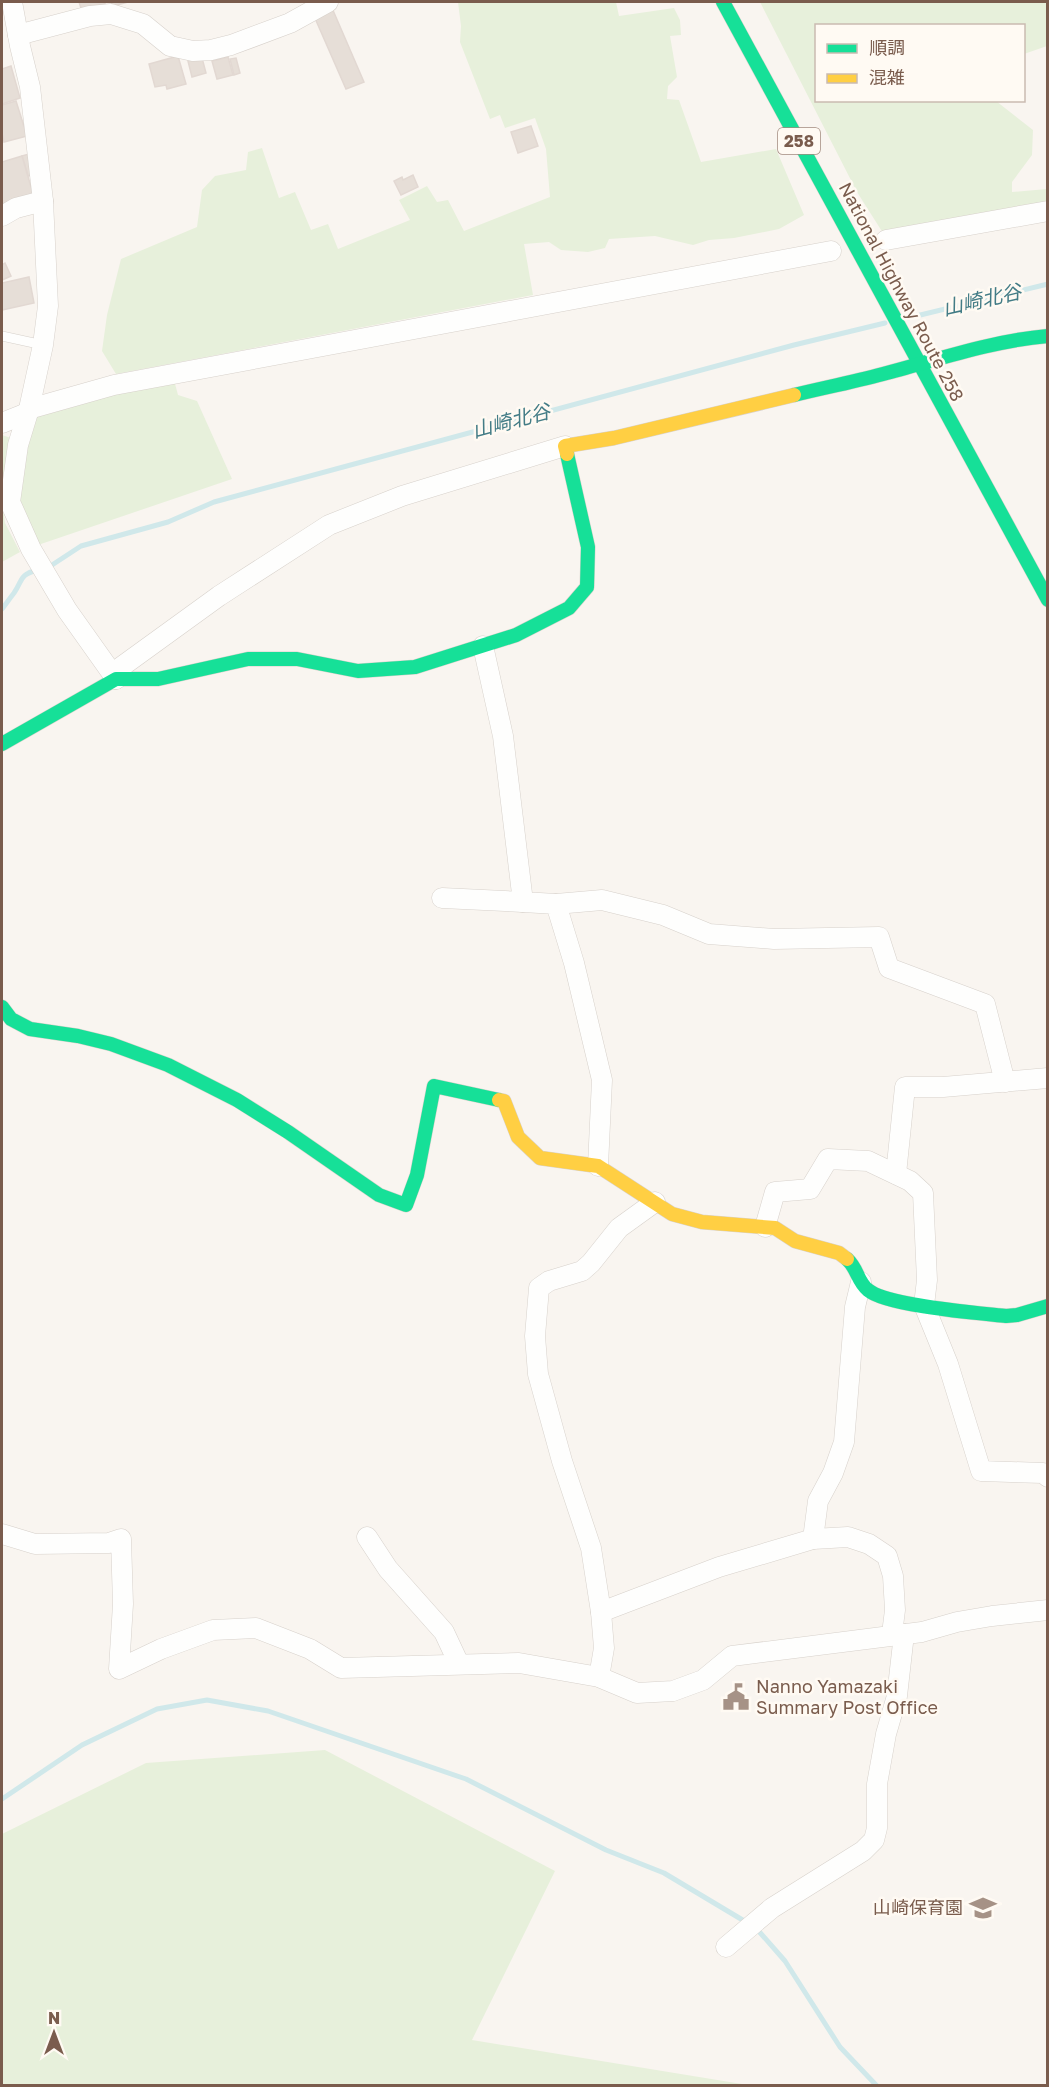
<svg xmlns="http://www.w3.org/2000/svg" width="1049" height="2087" font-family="'Golos Text','Noto Sans JP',sans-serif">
	<rect width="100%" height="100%" fill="#f9f5f0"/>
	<!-- green -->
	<g fill="#e7f0db">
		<path d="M458,2H616L619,16L674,8L680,20L681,35L670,36L677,77L668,86L667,99L679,100L701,162L776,149L804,215L779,229L734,238L709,240L693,245L655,236L609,239L605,248L588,252L561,250L549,242L524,244L533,295L116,374L102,351L107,315L121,259L197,227L202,190L215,176L246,170L248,152L262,148L279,198L295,192L311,230L328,224L338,249L410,220L399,200L427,186L437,202L448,200L464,231L550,197L546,149L535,118L505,128L500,115L490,119L460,42L461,26Z"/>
		<path d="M760,2H1047V46L1024,54V26H816V100L996,101L1033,130L1032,155L1012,182V192L1047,189V204L883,233L857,192Z"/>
		<path d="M174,380L178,395L197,401L232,479L38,545L20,505L19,489L32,421L41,413Z"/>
		<path d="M2,435L14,439L2,491Z"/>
		<path d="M2,502L5,523L20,552L2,562Z"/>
		<path d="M325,1750L555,1871L472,2040L748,2085H2V1834L146,1763Z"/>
	</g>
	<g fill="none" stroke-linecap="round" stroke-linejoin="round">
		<!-- stream -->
		<g stroke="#d0e8ea" stroke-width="5">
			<path d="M908,318L1048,284"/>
			<path d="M46,567L52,565L81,546L168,522L214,502L794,345L885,323"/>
			<path d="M2,609C6,604 10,598 14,593C23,580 19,575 37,570"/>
			<path d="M2,1799L82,1745L157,1709L207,1700L268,1711L466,1779L606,1850L664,1873L756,1928L785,1961L840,2047L877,2086"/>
		</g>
	</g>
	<!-- building -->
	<g fill="#e6ded7" stroke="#e2d8d2" stroke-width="1.5">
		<path d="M79,2H105V4L82,11Z"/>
		<path d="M111,2H128L113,6Z"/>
		<path d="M332,8L364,82L346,89L314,16Z"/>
		<path d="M178,56L186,84L167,89L166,85L155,87L149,64Z"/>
		<path d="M228,57L233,75L217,79L212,61Z"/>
		<path d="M202,58L206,73L192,77L188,61Z"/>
		<path d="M236,58L240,73L234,75L230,59Z"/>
		<path d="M11,66L20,98L2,104V69Z"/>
		<path d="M16,101L27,136L4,142L2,133V105Z"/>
		<path d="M531,126L538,146L518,153L511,132Z"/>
		<path d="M29,154L32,175L28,176L22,156Z"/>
		<path d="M22,156L34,197L2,206V162Z"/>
		<path d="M413,175L418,187L401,195L394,181L402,177L403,180Z"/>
		<path d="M5,263L11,276L2,280V265Z"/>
		<path d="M29,277L34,303L2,310V283Z"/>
	</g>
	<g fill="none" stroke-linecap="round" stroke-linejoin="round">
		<defs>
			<path id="lane" d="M2,336L43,345"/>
			<g id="street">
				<path d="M12,2L20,46L30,87L43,201L48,306L43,345L29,409L18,445L10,502L31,549L67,610L116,679"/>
				<path d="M18,35L90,16L111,14L143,24L170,46L193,51L211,50L231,45L290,23L328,2"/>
				<path d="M2,216L16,208L43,201"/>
				<path d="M886,240L1048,211"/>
				<path d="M29,409L114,385L831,251"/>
				<path d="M2,423L27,413"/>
				<path d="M483,646L503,736L523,902L556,904L574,963L602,1080L598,1166"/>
				<path d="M116,679L121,667L219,596L329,525L402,496L565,446"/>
				<path d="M442,898L523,902"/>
				<path d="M556,904L602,900L663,915L709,934L774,939L879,937L889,968L985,1004L1005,1082"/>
				<path d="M896,1174L905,1087H943L1048,1078"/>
				<path d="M765,1227L775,1192L810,1189L828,1159L868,1161L910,1181L923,1193L927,1280L924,1305L948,1364L981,1471L1043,1473L1048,1477"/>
				<path d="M2,1534L35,1544L109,1543L121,1539L123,1604L119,1669L161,1649L213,1630L256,1628L310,1649L341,1668L519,1663L599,1677L637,1693L673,1691L703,1680L732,1656L922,1632L957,1622L992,1616L1048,1610"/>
				<path d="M367,1537L388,1569L444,1632L459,1664"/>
				<path d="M813,1539L818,1501L833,1473L844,1442L855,1307L861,1282"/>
				<path d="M601,1612L719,1567L813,1539L848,1537L869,1544L887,1556L893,1576L895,1610L892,1634"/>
				<path d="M599,1677L604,1648L601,1612L591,1548L562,1461L538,1374L535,1336L539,1288L549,1281L582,1271L591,1263L619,1228L655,1202"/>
				<path d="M726,1947L772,1908L863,1851L874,1840L877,1828V1784L886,1734L897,1696L904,1634"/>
			</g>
			<g id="fast">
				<path d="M723,2L1048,600"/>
				<path d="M794,395C823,388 853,382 883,374C937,360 991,341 1048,336"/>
				<path d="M2,744L116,679H158L248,659H297L358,671L415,667L516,635L569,608L587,587L588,547L567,454"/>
				<path d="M2,1007L11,1019L30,1029L78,1036L111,1044L168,1065L237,1100L288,1132L379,1195L406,1205L417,1175L434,1086L499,1100"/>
				<path d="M847,1259C858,1269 857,1281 868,1290C887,1306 978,1313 1006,1316L1017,1315L1048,1306"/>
			</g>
			<g id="slow">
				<path d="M567,454L565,446L614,438L794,395"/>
				<path d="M499,1100L504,1101L518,1137L540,1158L598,1166L672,1214L702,1222L775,1228L795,1241L839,1253L847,1259"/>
			</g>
		</defs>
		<!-- lane casing -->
		<use href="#lane" stroke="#d7d1cb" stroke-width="10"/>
		<!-- street casing -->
		<use href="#street" stroke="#d7d1cb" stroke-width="21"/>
		<!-- fast casing -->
		<use href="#fast" stroke="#d9d2cb" stroke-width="15"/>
		<!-- slow casing -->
		<use href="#slow" stroke="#d9d2cb" stroke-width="15"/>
		<!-- lane -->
		<use href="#lane" stroke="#fefefd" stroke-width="9"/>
		<!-- street -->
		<use href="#street" stroke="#fefefd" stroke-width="20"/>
		<!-- fast -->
		<use href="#fast" stroke="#16e098" stroke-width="14"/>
		<!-- slow -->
		<use href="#slow" stroke="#ffcf43" stroke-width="14"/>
	</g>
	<!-- icons -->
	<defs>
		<symbol id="civic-bare" viewBox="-9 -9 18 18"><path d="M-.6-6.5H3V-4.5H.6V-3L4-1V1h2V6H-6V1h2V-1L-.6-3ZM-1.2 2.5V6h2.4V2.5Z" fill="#a69286" stroke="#fffaf3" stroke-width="2.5" paint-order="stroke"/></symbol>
		<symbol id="school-bare" viewBox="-9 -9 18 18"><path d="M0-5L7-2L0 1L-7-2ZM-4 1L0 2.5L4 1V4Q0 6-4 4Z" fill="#a69286" stroke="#fffaf3" stroke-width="2.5" paint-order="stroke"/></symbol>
	</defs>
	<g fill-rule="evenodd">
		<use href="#civic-bare" x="717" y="1678" width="38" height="38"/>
		<use href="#school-bare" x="964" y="1889" width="38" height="38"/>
	</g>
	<g text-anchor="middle" stroke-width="5" stroke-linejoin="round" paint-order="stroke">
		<!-- shield labels -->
		<rect fill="#fffaf3" stroke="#a28b7f" stroke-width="1.5" x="778" y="128" width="42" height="26" rx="4.5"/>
		<g font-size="16" font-weight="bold" fill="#7a5c4d">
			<text x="799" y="147">258</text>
		</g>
		<!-- street labels -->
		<g font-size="18" fill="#7a5c4d" stroke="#fffaf3">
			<text transform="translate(901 292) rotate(62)" y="6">National Highway Route 258</text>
		</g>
		<!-- poi labels -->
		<g font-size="18" fill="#7a5c4d" stroke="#fffaf3" text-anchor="start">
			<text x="756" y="1693">Nanno Yamazaki<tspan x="756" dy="21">Summary Post Office</tspan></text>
			<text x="963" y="1914" text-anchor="end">山崎保育園</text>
		</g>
		<!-- water labels -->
		<g font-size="20" font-style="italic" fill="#437c86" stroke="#fffaf3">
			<text transform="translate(982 300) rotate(-13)" y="7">山崎北谷</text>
			<text transform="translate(511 421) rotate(-15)" y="7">山崎北谷</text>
		</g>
	</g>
	<!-- border -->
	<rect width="1049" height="2087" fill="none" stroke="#7a5c4d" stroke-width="6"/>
	<!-- legend -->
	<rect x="815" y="24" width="210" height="78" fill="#fffaf3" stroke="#cabbb1" stroke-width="1.5"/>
	<rect x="827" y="44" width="30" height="9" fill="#16e098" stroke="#cabbb1" stroke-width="1.5"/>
	<text x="869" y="54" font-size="18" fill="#7a5c4d">順調</text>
	<rect x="827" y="74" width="30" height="9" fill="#ffcf43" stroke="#cabbb1" stroke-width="1.5"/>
	<text x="869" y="84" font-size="18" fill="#7a5c4d">混雑</text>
	<!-- north arrow -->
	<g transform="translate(54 2033)" stroke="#fffaf3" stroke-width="4.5" paint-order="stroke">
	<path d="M0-4.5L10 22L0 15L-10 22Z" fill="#7a5c4d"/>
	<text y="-9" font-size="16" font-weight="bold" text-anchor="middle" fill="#7a5c4d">N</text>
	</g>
</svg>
